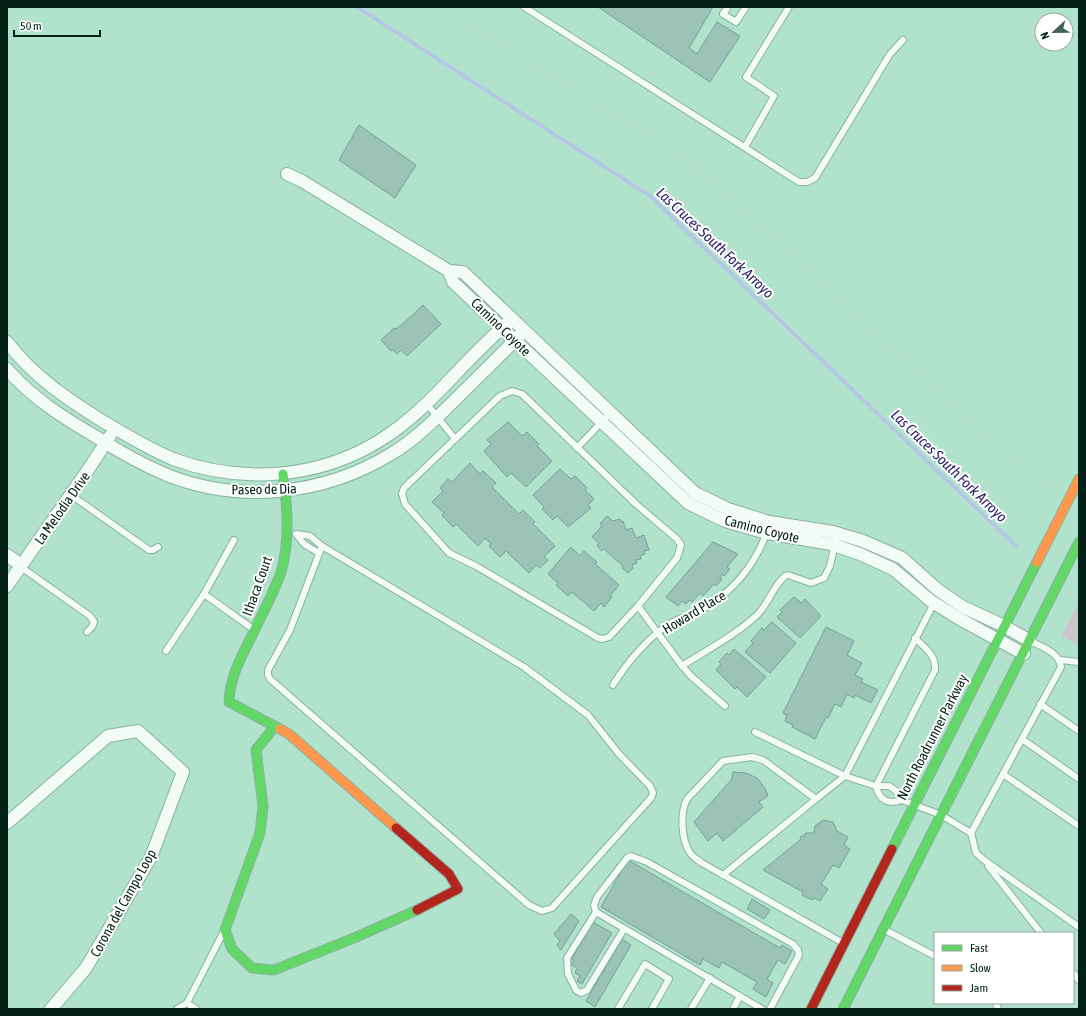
<svg xmlns="http://www.w3.org/2000/svg" width="1086" height="1016" font-family="'Asap Condensed',sans-serif">
	<rect width="100%" height="100%" fill="#b0e2cc"/>
	<!-- green -->
	<path fill="#ccc5cb" d="M1079,601V646L1062,636Z"/>
	<g fill="none" stroke-linecap="round" stroke-linejoin="round">
		<!-- stream -->
		<path stroke="#b5c4e8" stroke-width="3.5" d="M357,7L650,196L1016,546"/>
	</g>
	<!-- building -->
	<g fill="#9cc3b7" stroke="#72a397">
		<path d="M598,7H713L689,48L697,54L717,22L740,36L710,82Z"/>
		<path d="M359,125L416,165L395,198L339,160Z"/>
		<path d="M423,305L441,324L407,356L401,350L397,354L393,350L391,351L381,340L394,328L396,329L406,321Z"/>
		<path d="M508,422L522,436L527,432L539,444L537,446L552,461L526,487L511,473L507,477L484,451L491,444L487,440Z"/>
		<path d="M470,463L480,474L483,471L496,483L492,487L519,514L523,510L535,522L533,524L555,546L544,557L548,560L540,568L536,565L529,573L506,551L500,557L489,546L491,544L485,538L478,546L456,524L453,527L442,515L444,513L432,502L443,491L440,488L448,479L452,482Z"/>
		<path d="M560,469L571,479L575,476L587,488L585,490L594,499L588,505L591,508L568,527L557,516L553,520L542,509L544,507L533,495Z"/>
		<path d="M607,516L613,521L620,519L621,522L623,521L626,530L632,528L636,538L644,535L649,550L644,551L645,554L640,556L641,559L636,560L637,563L632,565L633,568L628,573L622,568L623,566L604,549L602,551L597,546L599,543L592,537L602,526L600,524Z"/>
		<path d="M713,542L738,554L727,567L730,569L724,576L722,574L720,577L722,579L716,586L714,584L703,596L700,593L692,602L690,600L686,604L682,601L678,606L666,597Z"/>
		<path d="M571,547L580,556L584,551L597,562L595,564L619,585L610,596L612,597L604,607L601,603L594,611L572,592L568,596L556,585L558,583L548,574Z"/>
		<path d="M794,597L802,603L805,599L821,616L800,638L777,617L782,612L780,610Z"/>
		<path d="M772,622L796,643L770,673L745,652L753,643L751,641L762,628L764,630Z"/>
		<path d="M826,627L854,641L847,655L862,663L855,675L863,679L861,682L878,690L871,703L855,695L854,698L847,694L841,707L835,704L828,718L826,717L815,739L792,727L793,725L785,721L787,715L783,713Z"/>
		<path d="M734,649L766,677L747,697L737,687L735,689L716,670L721,664L719,662L727,653L729,655Z"/>
		<path d="M733,772L746,773L757,778L765,788L768,796L759,802L763,807L723,841L717,833L708,841L694,822L732,779Z"/>
		<path d="M823,820L833,822L837,831L848,837L844,845L850,849L839,868L833,865L821,884L828,889L820,901L814,898L812,900L802,895L803,892L763,870L800,840L801,836H805V833H814L815,826Z"/>
		<path d="M628,860L780,948L782,945L792,951L785,964L778,960L767,979L773,983L766,997L753,989L757,982L722,962L719,968L703,959L700,965L601,907Z"/>
		<path d="M752,899L770,910L764,919L747,909Z"/>
		<path d="M571,914L579,921L561,950L557,945L560,941L554,934Z"/>
		<path d="M593,922L612,933L582,984L577,981L580,976L575,973L577,968L571,965L574,960L572,959Z"/>
		<path d="M622,939L631,945L595,1007L586,1001Z"/>
	</g>
	<g fill="none" stroke-linecap="round" stroke-linejoin="round">
		<defs>
			<g id="lane">
				<path d="M524,7L799,182H807L815,178L890,54L903,40"/>
				<path d="M728,7L723,14L736,22L746,7"/>
				<path d="M745,147L774,96L746,77L789,7"/>
				<path d="M427,404L455,439"/>
				<path d="M577,448L610,413"/>
				<path d="M71,495L149,550H153L158,547"/>
				<path d="M319,553L304,544L296,534L310,536L322,546L524,667L588,715L619,754L650,786L653,793L651,798L552,908L542,911L529,905L270,679L268,675V670L290,630L322,546"/>
				<path d="M21,567L90,616L94,622L92,627L87,632"/>
				<path d="M204,594L234,540"/>
				<path d="M638,606L677,558L681,545L677,539L637,505L522,394L512,391L500,396L404,488L402,494L405,504L449,553L476,566L598,638L603,639L609,637L638,606L682,666C707,650 734,636 756,616C768,605 773,586 785,576L788,575L811,583L824,578L830,566L837,534"/>
				<path d="M166,651L204,594L253,629"/>
				<path d="M1060,660L1079,662"/>
				<path d="M682,666L691,676L725,706"/>
				<path d="M613,685C626,664 649,636 671,623C680,618 690,616 699,611C733,593 754,567 767,532"/>
				<path d="M1040,704L1079,731"/>
				<path d="M755,732L845,776L876,786H889L899,793L902,800L941,815L971,833L976,853L984,860L1079,927"/>
				<path d="M1022,739L1079,779"/>
				<path d="M1003,774L1079,826"/>
				<path d="M902,800C888,805 879,800 876,786L935,670C936,655 925,648 915,638"/>
				<path d="M971,833L1061,667C1059,652 1043,648 1031,641"/>
				<path d="M988,866L1041,933"/>
				<path d="M723,875L816,799"/>
				<path d="M596,912L567,958L568,974L576,990L581,993L587,990L624,929"/>
				<path d="M885,930L935,956"/>
				<path d="M843,943L702,863C698,860 693,857 690,853C681,839 680,813 687,799L723,761L752,757L763,760L816,799L845,776L934,603"/>
				<path d="M1073,973L1079,980"/>
				<path d="M187,1003L196,1009"/>
				<path d="M996,1003L998,1009"/>
				<path d="M177,1009L187,1003L223,933"/>
				<path d="M618,1009L645,964L669,979L652,1009"/>
				<path d="M691,1009L710,978"/>
				<path d="M733,1009L740,996"/>
				<path d="M762,1009L596,912L594,905L597,897L627,858L631,856L647,862L793,944L798,950L799,955L770,1009"/>
			</g>
			<g id="street">
				<path d="M287,174L302,181L449,271L463,272L695,493L728,509L769,522L833,532L863,541L902,558L938,590L963,607L1004,626L1030,641"/>
				<path d="M449,271L453,282L688,503L725,521L767,533L831,544L860,554L893,569L931,601L958,618L1024,654"/>
				<path d="M7,342C34,377 67,399 104,422C126,435 149,449 173,459C241,484 317,479 379,441C430,410 463,360 508,323"/>
				<path d="M7,369C33,399 64,418 98,438C120,452 143,465 167,475C240,504 324,495 391,454C415,440 434,420 455,400C476,379 498,358 519,336"/>
				<path d="M7,555L21,565"/>
				<path d="M7,586L90,467L110,436"/>
				<path d="M7,823L108,736L138,731L183,772L151,857L86,968L51,1009"/>
			</g>
			<g id="fast">
				<path d="M275,726L256,750L263,806L260,833L225,930L232,949L252,968L274,970L354,938L417,910"/>
				<path d="M280,729L229,702C230,673 245,651 257,625C266,607 276,588 282,569C290,538 287,505 283,474"/>
				<path d="M892,849L1037,562"/>
				<path d="M843,1009L1079,542"/>
			</g>
			<g id="slow">
				<path d="M1037,562L1079,479"/>
				<path d="M280,729L289,734L396,828"/>
			</g>
			<g id="jam">
				<path d="M396,828L449,874L458,889L417,910"/>
				<path d="M811,1009L892,849"/>
			</g>
		</defs>
		<!-- lane casing -->
		<use href="#lane" stroke="#8ab2a1" stroke-width="8"/>
		<!-- street casing -->
		<use href="#street" stroke="#8ab2a1" stroke-width="14"/>
		<!-- fast casing -->
		<use href="#fast" stroke="#8ab2a1" stroke-width="11"/>
		<!-- slow casing -->
		<use href="#slow" stroke="#8ab2a1" stroke-width="11"/>
		<!-- jam casing -->
		<use href="#jam" stroke="#8ab2a1" stroke-width="11"/>
		<!-- path -->
		<path stroke="#c2d1ca" stroke-width="2" stroke-dasharray="1 3" stroke-linecap="butt" d="M440,7L683,156L801,262L990,441L1059,490"/>
		<!-- lane -->
		<use href="#lane" stroke="#f3fbf7" stroke-width="6"/>
		<!-- street -->
		<use href="#street" stroke="#f3fbf7" stroke-width="12"/>
		<!-- fast -->
		<use href="#fast" stroke="#63d668" stroke-width="9"/>
		<!-- slow -->
		<use href="#slow" stroke="#ff974d" stroke-width="9"/>
		<!-- jam -->
		<use href="#jam" stroke="#b3261e" stroke-width="9"/>
	</g>
	<g text-anchor="middle" stroke-width="4" stroke-linejoin="round" paint-order="stroke">
		<!-- street labels -->
		<g font-size="14" fill="#032116" stroke="#fff">
			<text transform="translate(501 327) rotate(44)" y="5">Camino Coyote</text>
			<text transform="translate(264 489) rotate(-1)" y="5">Paseo de Dia</text>
			<text transform="translate(62 508) rotate(-55)" y="5">La Melodia Drive</text>
			<text transform="translate(762 529) rotate(14)" y="5">Camino Coyote</text>
			<text transform="translate(257 586) rotate(-70)" y="5">Ithaca Court</text>
			<text transform="translate(694 612) rotate(-31)" y="5">Howard Place</text>
			<text transform="translate(932 737) rotate(-63)" y="5">North Roadrunner Parkway</text>
			<text transform="translate(123 903) rotate(-61)" y="5">Corona del Campo Loop</text>
		</g>
		<!-- water labels -->
		<g font-size="15" font-style="italic" fill="#2c2267" stroke="#fff">
			<text transform="translate(715 243) rotate(43)" y="5">Las Cruces South Fork Arroyo</text>
			<text transform="translate(949 466) rotate(44)" y="5">Las Cruces South Fork Arroyo</text>
		</g>
	</g>
	<!-- border -->
	<rect width="1086" height="1016" fill="none" stroke="#032116" stroke-width="16"/>
	<!-- legend -->
	<rect x="934" y="932" width="140" height="72" fill="#ffffff" stroke="#9aa6a2"/>
	<rect x="942" y="945" width="20" height="6" fill="#63d668" stroke="#9aa6a2"/>
	<text x="970" y="952" font-size="12" fill="#032116">Fast</text>
	<rect x="942" y="965" width="20" height="6" fill="#ff974d" stroke="#9aa6a2"/>
	<text x="970" y="972" font-size="12" fill="#032116">Slow</text>
	<rect x="942" y="985" width="20" height="6" fill="#b3261e" stroke="#9aa6a2"/>
	<text x="970" y="992" font-size="12" fill="#032116">Jam</text>
	<!-- north arrow -->
	<g transform="translate(1054 32) rotate(248)"><circle r="19" fill="#ffffff" stroke="#9aa6a2"/>
	<path d="M0-3L7 15L0 10L-7 15Z" fill="#406556"/>
	<text y="-6" font-size="11" font-weight="bold" text-anchor="middle" fill="#032116">N</text>
	</g>
	<!-- scale -->
	<path d="M14 30v6h86v-6" fill="none" stroke="#032116" stroke-width="2"/>
	<text x="20" y="30" font-size="12" fill="#032116" stroke="#ffffff" stroke-width="3" paint-order="stroke">50 m</text>
</svg>
